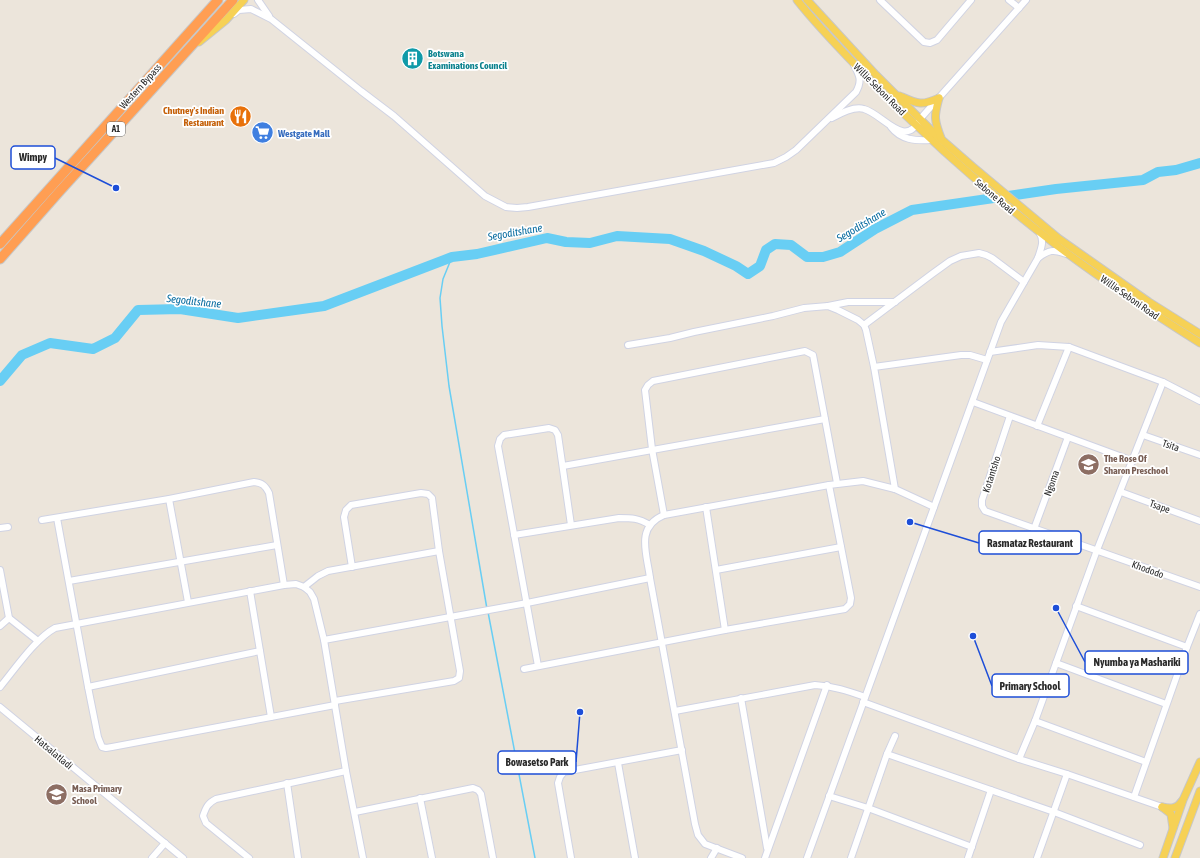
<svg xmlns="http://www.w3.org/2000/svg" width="1200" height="858" font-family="'Asap Condensed',sans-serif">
	<rect width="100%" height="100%" fill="#ece5db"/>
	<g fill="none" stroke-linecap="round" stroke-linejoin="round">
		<!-- stream -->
		<g stroke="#68cef4" stroke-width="1.5">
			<path d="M452,257L443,279L440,298L442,326L449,386L487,609"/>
			<path d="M488,612L535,858"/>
		</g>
		<!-- river -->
		<path stroke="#68cef4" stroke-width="10" d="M0,381L22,355L50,343L93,349L115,338L138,310L180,309L238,318L324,306L452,257L477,254L547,238L566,242L590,243L617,236L670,239L704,251L736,266L748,274L760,266L766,250L775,244L791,245L807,257H823L840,252L875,229L912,210L1056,189L1143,180L1158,172L1176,170L1200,163"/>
		<defs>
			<g id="minor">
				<path d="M258,0L269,16"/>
				<path d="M880,0L924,42L930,43L937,40L971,0"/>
				<path d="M1009,0L1019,8"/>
				<path d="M234,14L239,10L251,9L271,19L361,91L394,116L485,196L506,207L517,208L528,207L774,163L786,157L796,150L856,92C862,81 860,76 854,65"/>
				<path d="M832,118C841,113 854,106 864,109C883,114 905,150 920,119L1026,0"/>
				<path d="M891,127C901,140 915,141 931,140"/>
				<path d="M1038,258C1049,250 1053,249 1066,254"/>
				<path d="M828,306L848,302H895"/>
				<path d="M864,325L932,274L950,261L961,256L979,253L986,255L992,258L1024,282"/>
				<path d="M628,345L670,338L694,332L773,316L804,308L828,306L838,310L858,320L864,325L866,330L874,367"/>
				<path d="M990,352L1038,345L1069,347L1163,382L1200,401"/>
				<path d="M973,402L1133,461"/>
				<path d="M1010,416L982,500V506L985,511L1200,587"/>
				<path d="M1037,426L1069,347"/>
				<path d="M1143,435L1200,455"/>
				<path d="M563,466L825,419"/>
				<path d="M895,489L874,367L961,355H970L987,360"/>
				<path d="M1121,492L1200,521"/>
				<path d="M169,499L188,602"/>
				<path d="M706,507L725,630"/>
				<path d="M664,515L652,449L645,390L648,385L653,381L805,351L813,355L837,483"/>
				<path d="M57,518L88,687L98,737L102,747L106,748L112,747L335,705"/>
				<path d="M42,520L169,499L254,482C262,483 265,485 269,493L284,585"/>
				<path d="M0,528L8,527"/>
				<path d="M1034,529L1068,437"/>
				<path d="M514,535L619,518C632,518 638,518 650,525"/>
				<path d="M0,570L9,618L38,641"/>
				<path d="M716,570L841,547"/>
				<path d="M69,581L277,545"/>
				<path d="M304,587L318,576L328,571L439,551"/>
				<path d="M250,591L271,717"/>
				<path d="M1076,606L1187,647"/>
				<path d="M0,626L9,618"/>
				<path d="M324,640L527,603L650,578"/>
				<path d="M1056,663L1166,704"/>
				<path d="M538,666L498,446L500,439L504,435L549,428L555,430L558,435L571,525"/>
				<path d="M524,669L725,630L845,609L850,604L851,598L829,485"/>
				<path d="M0,687C15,669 35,639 55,628L284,585L296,584L304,587L310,592L314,599L324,640L346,771L363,858"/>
				<path d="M88,687L260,651"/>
				<path d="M741,698L767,848"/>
				<path d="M335,701L454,681L459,678L460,671L439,551L432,498L428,494L421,493L351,505L346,510L344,517L352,567"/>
				<path d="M863,702L1019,759L1067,774L1162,807"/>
				<path d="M0,707L183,858"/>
				<path d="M675,711L815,685C833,686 848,691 865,697"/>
				<path d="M1035,721L1146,762"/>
				<path d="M887,754L1054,812L1140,845"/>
				<path d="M1019,759L1035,721L1097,550L1163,382"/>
				<path d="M618,763L635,858"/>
				<path d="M287,783L298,858"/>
				<path d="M829,796L868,808L972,847"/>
				<path d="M1134,797L1187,647L1200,614"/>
				<path d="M420,798L432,858"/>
				<path d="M355,812L473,788L478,790L481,794L493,858"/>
				<path d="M152,858L165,843"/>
				<path d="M249,858L206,823L203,816C206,807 208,803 216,799L346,771"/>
				<path d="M571,858L558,783L560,777L564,772L682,750"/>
				<path d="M711,858L717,848"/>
				<path d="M742,858L705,844L698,835L695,824L650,578C647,554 635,527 664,515L829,485L863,481L895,489L934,507"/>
				<path d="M765,858L827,685"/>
				<path d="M807,858L1001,322L1038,258C1041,248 1045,241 1039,232"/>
				<path d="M851,858L887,754L895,736"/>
				<path d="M968,858L991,790"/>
				<path d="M1037,858L1067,774"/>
			</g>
			<g id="major">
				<path d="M797,0C819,28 845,54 870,80C928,139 990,194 1055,244C1102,280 1151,312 1200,343"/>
				<path d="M807,0L876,75L934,133L973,167L1058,238L1149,302L1200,334"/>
				<path d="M199,42L226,20L244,0"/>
				<path d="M900,96C918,104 921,106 939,98"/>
				<path d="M939,98C934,116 934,120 941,138"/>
				<path d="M1162,807L1171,814L1173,828"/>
				<path d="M1162,807C1171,809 1177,809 1182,801"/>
				<path d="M1163,858L1183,800L1200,762"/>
				<path d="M1175,858L1200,791"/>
			</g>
			<g id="highway">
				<path d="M0,244L218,0"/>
				<path d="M0,259L59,192L233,0"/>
			</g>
		</defs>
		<!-- minor casing -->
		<use href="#minor" stroke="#d0d3e3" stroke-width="8"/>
		<!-- major casing -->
		<use href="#major" stroke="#c7c7c7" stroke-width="9"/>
		<!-- highway casing -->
		<use href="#highway" stroke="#c7c7c7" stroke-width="11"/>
		<!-- minor -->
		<use href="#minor" stroke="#fff" stroke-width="6"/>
		<!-- major -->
		<use href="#major" stroke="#f6d156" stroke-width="7"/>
		<!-- highway -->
		<use href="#highway" stroke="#ff9e53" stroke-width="9"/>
	</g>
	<!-- icons -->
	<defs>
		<symbol id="building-disc" viewBox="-11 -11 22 22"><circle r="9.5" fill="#0f9aa8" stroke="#fff"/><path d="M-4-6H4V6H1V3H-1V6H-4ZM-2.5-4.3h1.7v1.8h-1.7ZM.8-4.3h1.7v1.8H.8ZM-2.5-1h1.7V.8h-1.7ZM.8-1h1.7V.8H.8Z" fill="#fff"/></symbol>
		<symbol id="restaurant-disc" viewBox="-11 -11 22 22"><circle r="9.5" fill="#e8710a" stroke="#fff"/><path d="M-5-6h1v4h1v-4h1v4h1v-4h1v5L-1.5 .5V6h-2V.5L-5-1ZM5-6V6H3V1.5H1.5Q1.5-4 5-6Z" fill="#fff"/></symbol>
		<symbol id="supermarket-disc" viewBox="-11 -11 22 22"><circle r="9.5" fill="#3f7fe0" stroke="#fff"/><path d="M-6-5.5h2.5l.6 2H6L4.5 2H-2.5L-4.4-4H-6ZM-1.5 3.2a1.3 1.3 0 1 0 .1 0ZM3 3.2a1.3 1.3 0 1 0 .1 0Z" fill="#fff"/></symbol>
		<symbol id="school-disc" viewBox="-11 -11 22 22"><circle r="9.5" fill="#8d6e63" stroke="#fff"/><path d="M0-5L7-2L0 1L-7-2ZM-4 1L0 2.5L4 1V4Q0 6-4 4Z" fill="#fff"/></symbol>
	</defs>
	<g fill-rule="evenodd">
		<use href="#building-disc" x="400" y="46" width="25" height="25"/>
		<use href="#restaurant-disc" x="228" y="104" width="25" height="25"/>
		<use href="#supermarket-disc" x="250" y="120" width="25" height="25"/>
		<use href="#school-disc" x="1076" y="452" width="25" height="25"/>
		<use href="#school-disc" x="44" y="782" width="25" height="25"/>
	</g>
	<g text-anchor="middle" stroke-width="3.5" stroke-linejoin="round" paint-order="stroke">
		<!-- shield labels -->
		<rect fill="#fff" stroke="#696969" stroke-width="1" x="107" y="122" width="18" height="14" rx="3"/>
		<g font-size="9" font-weight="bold" fill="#292929">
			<text x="116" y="132">A1</text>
		</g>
		<!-- culture labels -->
		<g font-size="10" font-weight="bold" fill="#0d838f" stroke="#fff" text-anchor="start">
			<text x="428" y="57">Botswana<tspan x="428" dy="12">Examinations Council</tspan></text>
		</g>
		<!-- street labels -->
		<g font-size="10" fill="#292929" stroke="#fff">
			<text transform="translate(140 86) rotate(-48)" y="4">Western Bypass</text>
			<text transform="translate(880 89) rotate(45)" y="4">Willie Seboni Road</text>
			<text transform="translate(995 196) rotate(40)" y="4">Sebone Road</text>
			<text transform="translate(1130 297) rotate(35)" y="4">Willie Seboni Road</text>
			<text transform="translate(1171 445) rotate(19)" y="4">Tsita</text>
			<text transform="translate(991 474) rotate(-72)" y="4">Kotantsho</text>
			<text transform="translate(1051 483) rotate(-70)" y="4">Ngoma</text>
			<text transform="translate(1160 506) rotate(20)" y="4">Tsape</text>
			<text transform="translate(1148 569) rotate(20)" y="4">Khododo</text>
			<text transform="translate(54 752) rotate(40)" y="4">Hatsalatladi</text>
		</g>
		<!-- food labels -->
		<g font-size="10" font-weight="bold" fill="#c56008" stroke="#fff" text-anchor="end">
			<text x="224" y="114">Chutney's Indian<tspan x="224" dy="12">Restaurant</tspan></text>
		</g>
		<!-- shop labels -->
		<g font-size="10" font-weight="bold" fill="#366cbe" stroke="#fff" text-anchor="start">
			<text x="278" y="137">Westgate Mall</text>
		</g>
		<!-- education labels -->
		<g font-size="10" font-weight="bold" fill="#785e54" stroke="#fff" text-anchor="start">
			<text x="1104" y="462">The Rose Of<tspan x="1104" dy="12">Sharon Preschool</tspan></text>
			<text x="72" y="792">Masa Primary<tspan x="72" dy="12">School</tspan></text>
		</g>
		<!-- water labels -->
		<g font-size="11" font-style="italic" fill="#076b9f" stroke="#fff">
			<text transform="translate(861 225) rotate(-31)" y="4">Segoditshane</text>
			<text transform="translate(515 232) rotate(-10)" y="4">Segoditshane</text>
			<text transform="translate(194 301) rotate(6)" y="4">Segoditshane</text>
		</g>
	</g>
	<!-- callouts -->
	<path fill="none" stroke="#1d4ed8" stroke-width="1.5" d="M116 188L55 158M910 522L979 543M1056 608L1085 662M973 636L992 686M580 712L576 762"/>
	<g fill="#1d4ed8" stroke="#fff" stroke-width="1.5">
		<circle cx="116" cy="188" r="4"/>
		<circle cx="910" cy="522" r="4"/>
		<circle cx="1056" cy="608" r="4"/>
		<circle cx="973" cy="636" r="4"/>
		<circle cx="580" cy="712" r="4"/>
	</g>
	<g fill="#fff" stroke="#1d4ed8" stroke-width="1.5">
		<rect x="11" y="146" width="44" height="23" rx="4"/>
		<rect x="979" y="531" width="102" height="23" rx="4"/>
		<rect x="1085" y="651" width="103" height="23" rx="4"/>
		<rect x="992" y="674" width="77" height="23" rx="4"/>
		<rect x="498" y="751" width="78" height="23" rx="4"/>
	</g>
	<g font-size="11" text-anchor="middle" font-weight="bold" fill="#292929">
		<text x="33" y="161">Wimpy</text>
		<text x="1030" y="547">Rasmataz Restaurant</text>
		<text x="1137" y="666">Nyumba ya Mashariki</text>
		<text x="1030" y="690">Primary School</text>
		<text x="537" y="766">Bowasetso Park</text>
	</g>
</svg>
